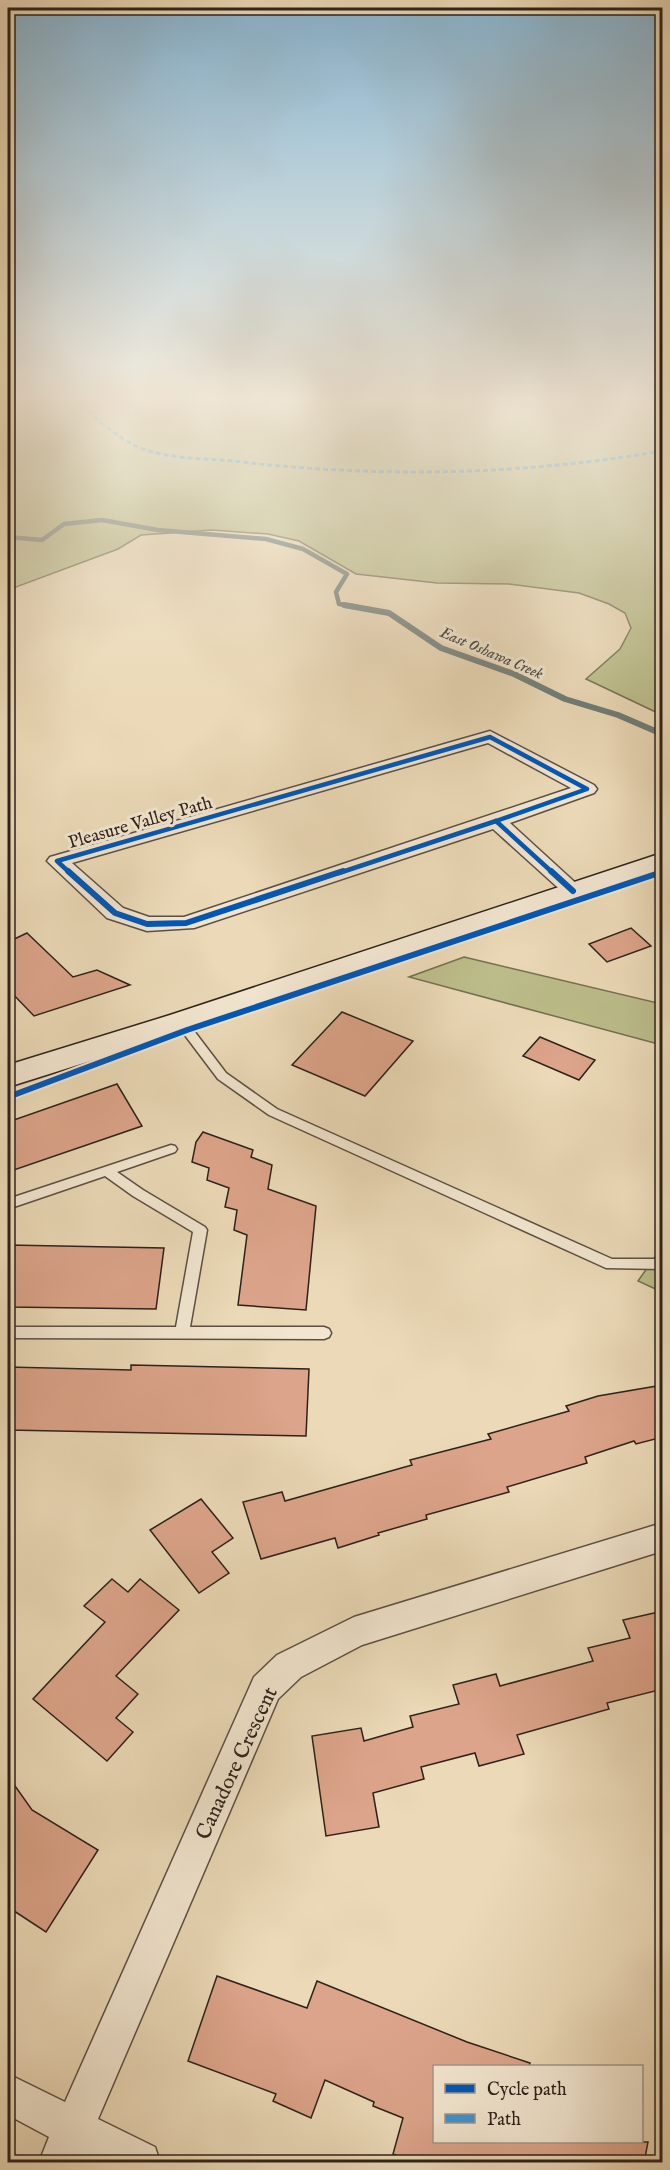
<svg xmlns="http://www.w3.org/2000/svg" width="670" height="2170" font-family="'IM FELL English',serif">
	<rect width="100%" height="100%" fill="#ebd9b7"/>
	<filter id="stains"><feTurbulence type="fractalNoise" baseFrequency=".00333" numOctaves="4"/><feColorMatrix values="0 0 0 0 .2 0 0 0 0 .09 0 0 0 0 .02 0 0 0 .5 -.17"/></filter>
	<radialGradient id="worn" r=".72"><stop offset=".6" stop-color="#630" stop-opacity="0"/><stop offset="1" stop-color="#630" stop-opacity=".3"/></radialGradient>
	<!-- green -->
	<g fill="#bcbe8b" stroke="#747053" stroke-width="1.5">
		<path d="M8,395H662V715L586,679L620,649L631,628L625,613L609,604L579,593L509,584L437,583L356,574L299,541L268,534L212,530L141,535L118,549L8,590Z"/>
		<path d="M464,957L662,1004V1045L409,977Z"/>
		<path d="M662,1247V1292L638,1281Z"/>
	</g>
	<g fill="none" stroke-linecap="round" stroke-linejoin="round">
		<!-- stream-far1 -->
		<g stroke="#6e7c76" stroke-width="4.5">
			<path d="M8,464V471"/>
			<path d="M8,537L42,540L64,524L102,520L158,530L266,539L303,549L347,574L336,592L339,604L353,606"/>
		</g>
		<!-- stream -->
		<path stroke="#6e7c76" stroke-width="6" d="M344,605L389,613L441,648L514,674L565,699L618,715L662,734"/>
	</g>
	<!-- building -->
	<g fill="#dca48a" stroke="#2d211b" stroke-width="1.5">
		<path d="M631,928L651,946L607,962L589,944Z"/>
		<path d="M27,933L73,977L97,970L130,985L34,1016L8,989V942Z"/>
		<path d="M342,1012L413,1041L365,1096L292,1065Z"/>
		<path d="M540,1037L595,1060L579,1080L523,1056Z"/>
		<path d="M117,1084L142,1126L8,1172V1122Z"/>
		<path d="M203,1132L253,1150L251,1157L272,1165L268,1189L316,1206L306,1310L238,1305L247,1235L234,1230L237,1210L225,1207L229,1188L207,1180L209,1168L192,1162L196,1142Z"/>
		<path d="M8,1245L164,1248L156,1309L8,1307Z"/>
		<path d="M131,1365L309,1369L306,1436L8,1430V1367L131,1370Z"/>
		<path d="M663,1385V1437L636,1444L634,1441L585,1457L587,1463L507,1487L509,1492L426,1515L427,1519L378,1533L379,1535L338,1548L335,1538L261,1559L243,1502L282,1492L285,1501L412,1465L410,1460L491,1439L488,1434L569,1411L566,1406L598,1396Z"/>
		<path d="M201,1499L233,1538L212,1552L229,1573L199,1593L150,1530Z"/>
		<path d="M112,1579L128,1592L140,1579L179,1610L116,1676L138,1694L116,1718L133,1732L107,1761L33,1699L105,1622L84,1606Z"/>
		<path d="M663,1611V1689L607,1703L609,1709L517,1735L524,1754L479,1766L475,1753L421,1767L424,1779L373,1793L379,1827L326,1836L312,1736L361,1728L364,1741L413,1727L410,1716L459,1704L453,1685L496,1674L500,1686L593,1661L588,1648L630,1638L623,1620Z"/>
		<path d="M8,1776L32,1810L98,1850L46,1932L8,1907Z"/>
		<path d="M217,1976L307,2008L317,1981L467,2042L530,2063L529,2067H435V2142H648L644,2163H414L393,2154L403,2118L373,2106L374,2102L325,2080L311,2118L273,2101L276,2094L188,2061Z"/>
	</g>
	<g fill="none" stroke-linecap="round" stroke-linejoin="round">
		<defs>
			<g id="lane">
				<path d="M181,1018L185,1019L226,1073L277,1109L612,1259H662V1269L606,1268L269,1115L218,1079L175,1022Z"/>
				<path d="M171,1145L175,1146L177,1149L175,1152L117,1172L143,1190L205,1227L207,1230L190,1327H324L329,1329L331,1333L329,1337L324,1339L8,1338V1327H176L193,1232L133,1196L105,1176L8,1209V1199Z"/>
			</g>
			<g id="street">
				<path d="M490,731L594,785L597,789L594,793L510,823L580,887L583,891L580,895H566L493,829L194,928L147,931L107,918L47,861L50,857ZM488,743L571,788L184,917H149L123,908L72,863Z"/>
				<path d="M662,1523V1551L362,1645L301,1677L278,1699L98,2119L155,2147L160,2162H98L83,2155L80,2162H39L49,2137L8,2115V2074L65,2102L254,1677L277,1655L354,1617Z"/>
			</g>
			<path id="secondary" d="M662,853V870L192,1029L8,1087V1065L170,1015Z"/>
		</defs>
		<!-- lane casing -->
		<use href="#lane" stroke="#5c4f42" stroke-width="3"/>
		<!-- street casing -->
		<use href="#street" stroke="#5c4f42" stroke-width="3"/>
		<!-- secondary casing -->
		<use href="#secondary" stroke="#2d211b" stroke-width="3"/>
		<!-- lane -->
		<use href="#lane" fill="#f2e6d0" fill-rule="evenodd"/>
		<!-- street -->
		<use href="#street" fill="#f2e6d0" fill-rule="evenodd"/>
		<!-- secondary -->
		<use href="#secondary" fill="#f2e6d0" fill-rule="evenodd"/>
		<!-- quiet -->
		<path stroke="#3c95d4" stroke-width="3" stroke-dasharray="5 3" stroke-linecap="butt" d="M71,395C93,415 115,438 143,449C174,460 210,458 242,462C383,478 522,475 662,451"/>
		<defs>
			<g id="cycleway-far1">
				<path d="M496,821L553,873"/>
				<path d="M70,873L57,861L490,737L587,789L496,821"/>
				<path d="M339,873L496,821"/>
				<path d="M660,873L662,872"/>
			</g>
			<g id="cycleway">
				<path d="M68,871L115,913L147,924L186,923L343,871"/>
				<path d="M551,871L573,891"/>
				<path d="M8,1097L187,1030L662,872"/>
			</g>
		</defs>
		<!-- cycleway-far1 casing -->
		<use href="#cycleway-far1" stroke="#f2e6d0" stroke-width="8"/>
		<!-- cycleway casing -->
		<use href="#cycleway" stroke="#f2e6d0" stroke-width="10"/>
		<!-- cycleway-far1 -->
		<use href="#cycleway-far1" stroke="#0057b8" stroke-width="4.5"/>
		<!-- cycleway -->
		<use href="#cycleway" stroke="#0057b8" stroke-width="6"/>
	</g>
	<!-- sky -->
	<linearGradient id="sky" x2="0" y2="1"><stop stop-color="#88b6d3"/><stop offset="0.57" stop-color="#f6eedf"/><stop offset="1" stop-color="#f6eedf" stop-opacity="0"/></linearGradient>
	<rect width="670" height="699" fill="url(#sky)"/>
	<g text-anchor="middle" stroke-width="6" stroke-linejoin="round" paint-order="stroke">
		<!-- far-water labels -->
		<g font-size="16" font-style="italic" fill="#4d4f49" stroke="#f2e6d0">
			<text transform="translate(492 652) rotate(23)" y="6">East Oshawa Creek</text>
		</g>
		<!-- street labels -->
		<g font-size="18" fill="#2d211b" stroke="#f2e6d0">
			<text transform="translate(140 822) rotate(-16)" y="6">Pleasure Valley Path</text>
		</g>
		<!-- near-street labels -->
		<g font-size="21" fill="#2d211b" stroke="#f2e6d0">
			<text transform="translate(236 1763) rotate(-65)" y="7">Canadore Crescent</text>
		</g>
	</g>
	<!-- margin -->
	<rect width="670" height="2170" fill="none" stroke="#ebd9b7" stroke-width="30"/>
	<rect x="9" y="9" width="652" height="2152" fill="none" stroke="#2d211b" stroke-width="3"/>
	<rect x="15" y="15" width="640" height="2140" fill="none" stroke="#2d211b" stroke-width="1.5"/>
	<!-- legend -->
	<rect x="433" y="2065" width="210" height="78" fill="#f2e6d0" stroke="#a39788" stroke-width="1.5"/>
	<rect x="445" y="2084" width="30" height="9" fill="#0057b8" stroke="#a39788" stroke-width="1.5"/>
	<text x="487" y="2095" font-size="18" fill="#2d211b">Cycle path</text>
	<rect x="445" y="2114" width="30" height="9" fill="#3c95d4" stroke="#a39788" stroke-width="1.5"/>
	<text x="487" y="2125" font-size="18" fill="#2d211b">Path</text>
	<rect width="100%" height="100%" filter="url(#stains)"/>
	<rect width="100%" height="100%" fill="url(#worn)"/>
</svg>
